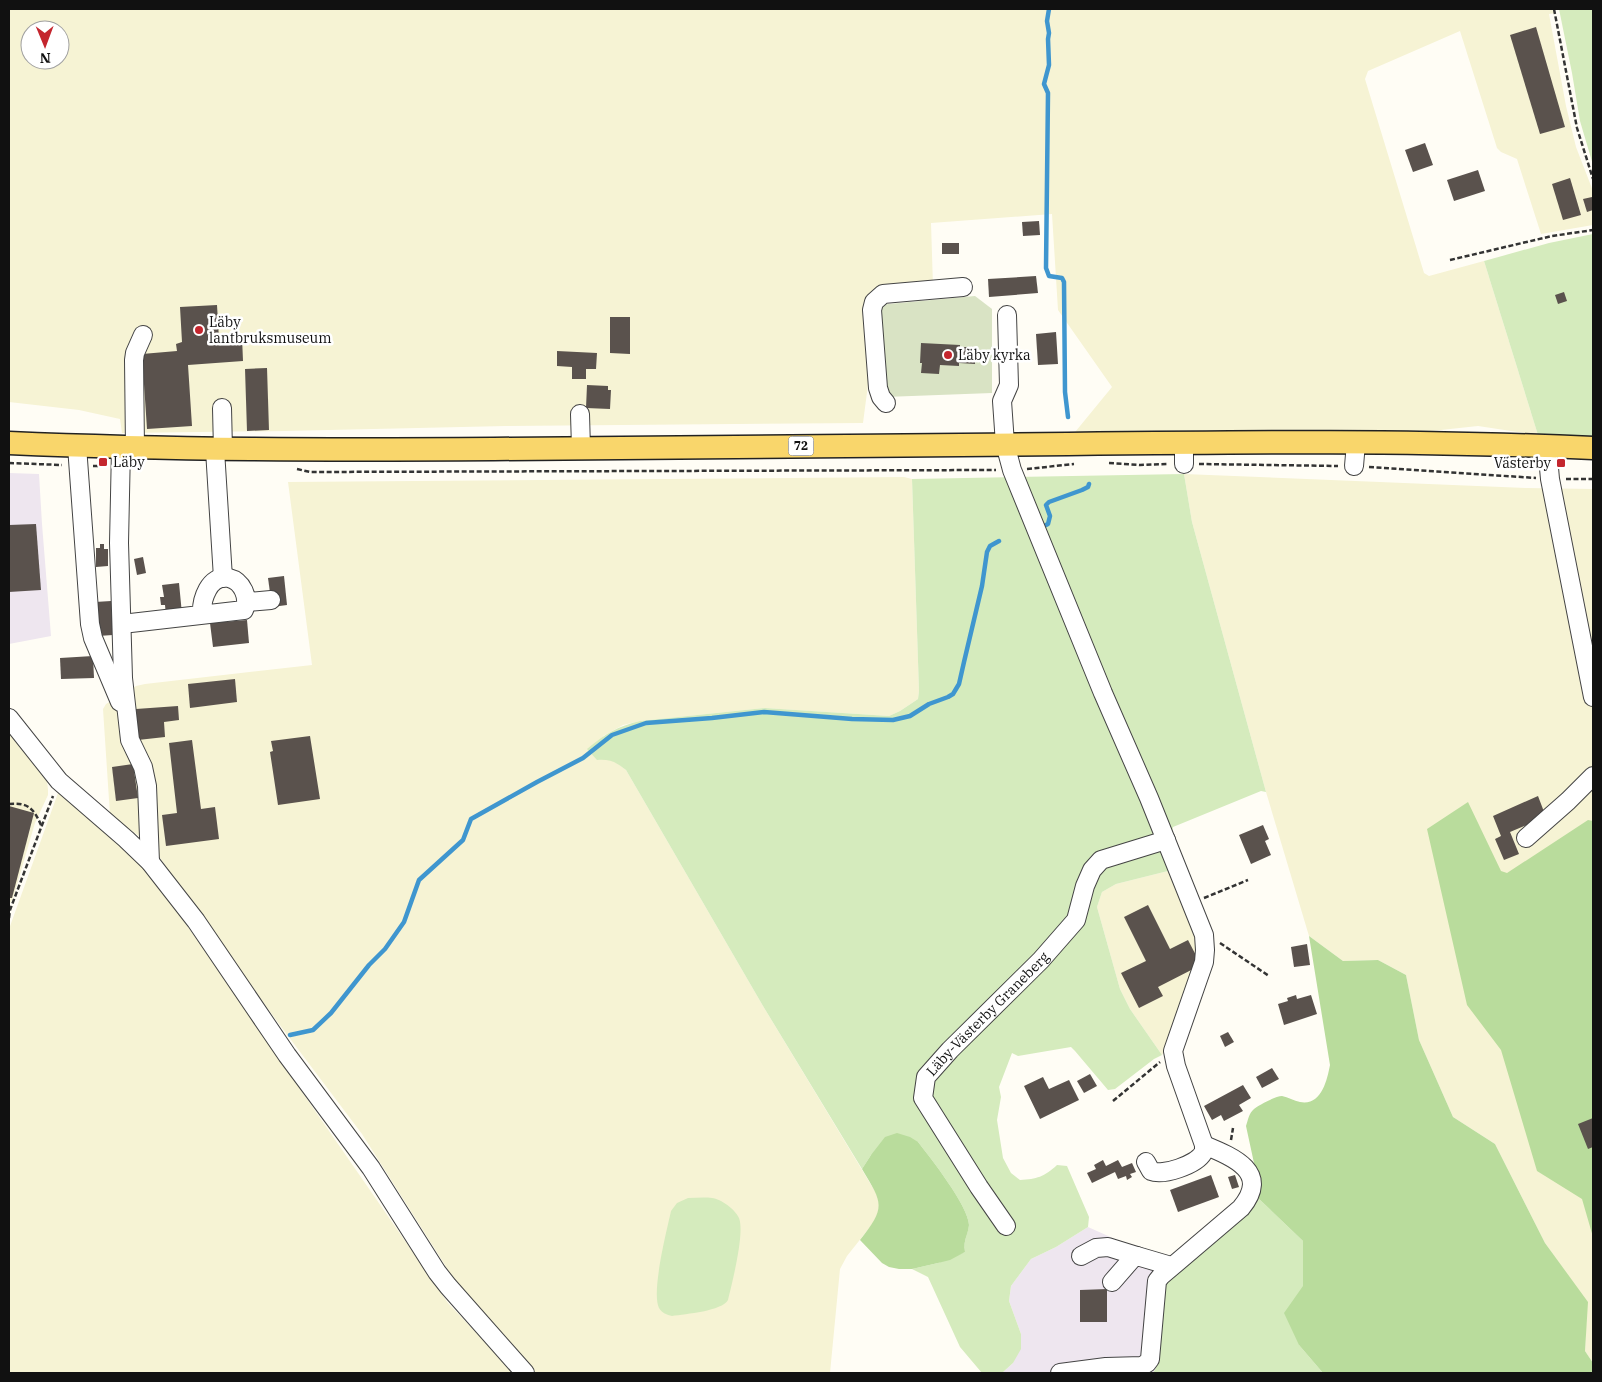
<svg xmlns="http://www.w3.org/2000/svg" width="1602" height="1382" font-family="'IBM Plex Serif',serif">
	<rect width="100%" height="100%" fill="#fffdf5"/>
	<!-- industrial -->
	<g fill="#eee6ef">
		<path d="M9,473L39,474L42,524L51,636L9,644Z"/>
		<path d="M1088,1227L1126,1244L1184,1264L1156,1368L1153,1373H1002L1013,1363L1021,1334L1009,1301L1011,1286L1031,1259L1056,1247Z"/>
	</g>
	<!-- farmland -->
	<g fill="#f6f3d4" fill-rule="evenodd">
		<path d="M9,9H1554L1555,13L1549,14L1566,106L1576,147L1593,191V225L1541,234L1517,159L1501,152L1497,148L1460,31L1368,71L1365,79L1424,273L1429,276L1484,261L1538,435L1478,426L1413,433L1071,437L1112,387L1058,310L1052,214L931,223L933,286L875,290L869,377L863,423L506,426L285,431L122,433L120,419L79,410L9,402ZM30,30H60V60H30Z"/>
		<path d="M1184,474L1527,488L1593,489V1363L1585,1351L1587,1302L1545,1243L1495,1144L1453,1117L1419,1040L1406,975L1378,960L1343,961L1309,936L1266,792L1192,522Z"/>
		<path d="M904,477L912,479L919,691L918,699L900,711L889,716L765,708L640,721L623,725L603,736L606,759L616,762L626,770L763,1006L876,1193L880,1203L878,1214L874,1222L847,1256L840,1269L830,1373H536L464,1292L450,1273L362,1134L279,1024L184,893L158,855L143,839L110,815L103,709L106,704L136,686L145,684L312,665L288,482Z"/>
		<path d="M9,728L47,780L48,790V795L35,823L13,898L9,905Z"/>
		<path d="M58,793L95,820L150,872L448,1303L514,1373H9V929Z"/>
		<path d="M1172,870L1202,949L1167,1048L1162,1055L1130,1009L1120,989L1097,907L1102,892L1116,884Z"/>
	</g>
	<!-- green -->
	<g fill="#d5ebbd">
		<path d="M1559,9H1593V165L1580,121L1572,73Z"/>
		<path d="M1593,234V438L1538,435L1484,261L1549,243Z"/>
		<path d="M1184,474L1192,522L1266,792L1261,791L1173,827L1172,832V870L1116,884L1102,892L1097,907L1120,989L1130,1009L1162,1055L1154,1059L1115,1089L1108,1090L1075,1051L1071,1047L1018,1056L1012,1053L999,1087L1001,1097L997,1120L1003,1158L1011,1173L1020,1180C1037,1179 1044,1177 1057,1165L1067,1166L1089,1217L1088,1227L1056,1247L1031,1259L1011,1286L1009,1301L1021,1334V1349L1013,1363L1002,1373H982L960,1347L928,1277L912,1269L938,1263L965,1252C963,1240 968,1235 969,1225C969,1207 930,1157 918,1142L871,1155L862,1169L763,1006L626,770C616,762 610,759 597,760L587,749C605,734 618,726 640,721L765,708L889,716L900,711L918,699L919,691L912,479Z"/>
		<path d="M1257,1197L1303,1241V1287L1299,1345L1323,1373H1153L1156,1368L1164,1285L1168,1277Z"/>
		<path d="M688,1198C696,1198 704,1197 712,1198C721,1199 735,1209 739,1218C745,1233 732,1283 728,1300C722,1311 686,1314 672,1316C667,1315 662,1313 659,1308C651,1292 667,1230 671,1211L677,1203Z"/>
	</g>
	<!-- forest -->
	<g fill="#b9dc9c">
		<path d="M1468,802L1501,871L1507,873L1588,820L1593,821V1237L1582,1199L1537,1171L1501,1050L1467,1005L1427,829Z"/>
		<path d="M1309,936L1343,961L1378,960L1406,975L1419,1040L1453,1117L1495,1144L1545,1243L1588,1302L1585,1351L1593,1363V1373H1323L1299,1345L1284,1313L1303,1286V1241L1257,1197V1177L1246,1126C1248,1120 1249,1113 1254,1109C1259,1105 1276,1096 1282,1096C1288,1097 1294,1101 1300,1102C1321,1106 1327,1081 1330,1065Z"/>
		<path d="M897,1133L910,1137L918,1142C930,1157 969,1207 969,1225C968,1236 963,1239 965,1252L950,1260L938,1263L912,1269H899L889,1267L882,1263L860,1240C886,1207 883,1204 862,1169L871,1155L885,1137Z"/>
	</g>
	<!-- cemetery -->
	<path fill="#d9e3c4" d="M975,296L992,309V393L885,397L878,305Z"/>
	<g fill="none" stroke-linecap="round" stroke-linejoin="round">
		<!-- stream -->
		<g stroke="#3f96cf" stroke-width="4.5">
			<path d="M1049,9L1047,21L1049,33L1048,39L1049,65L1044,84L1048,93L1046,268L1049,276L1062,278L1064,282L1065,392L1068,417"/>
			<path d="M1044,526L1048,524L1050,516L1046,505L1049,502L1082,490L1088,487L1089,484"/>
			<path d="M290,1035L313,1030L331,1013L369,965L385,949L404,922L419,880L463,840L471,819L537,782L583,758L612,735L646,723L712,718L764,712L852,719L893,720L910,716L929,704L948,697L953,694L959,684L964,662L982,586L987,552L990,546L999,541"/>
		</g>
	</g>
	<!-- building -->
	<g fill="#5a524d">
		<path d="M1536,27L1565,127L1540,134L1510,35Z"/>
		<path d="M1425,143L1433,165L1413,172L1405,150Z"/>
		<path d="M1478,170L1485,191L1454,201L1447,180Z"/>
		<path d="M1570,178L1581,215L1563,220L1552,184Z"/>
		<path d="M1592,197L1593,210L1587,212L1583,199Z"/>
		<path d="M1039,221L1040,235L1023,236L1022,222Z"/>
		<rect x="942" y="243" width="17" height="11"/>
		<path d="M1036,276L1038,293L989,297L988,279Z"/>
		<path d="M1564,292L1567,301L1558,304L1555,295Z"/>
		<path d="M217,305L219,339L242,337L243,361L188,365L192,426L147,429L142,354L177,351L176,344L182,342L180,307Z"/>
		<path d="M610,317H630V354L610,353Z"/>
		<path d="M1056,332L1058,364L1038,365L1036,334Z"/>
		<path d="M921,343L960,345V347H976L975,364L959,363V366L940,365L939,374L921,373L922,363H920Z"/>
		<path d="M557,351L597,353L596,369H586V379H572V367L557,366Z"/>
		<path d="M267,368L269,430L247,431L245,369Z"/>
		<path d="M587,385L608,386V390H611L610,409L586,408Z"/>
		<path d="M36,524L41,590L9,592V525Z"/>
		<path d="M100,544H104V549H108V566L96,567V548H100Z"/>
		<path d="M143,557L146,573L137,575L134,559Z"/>
		<path d="M284,576L287,605L272,607L268,578Z"/>
		<path d="M179,583L182,614L166,616L165,605H161L160,597H164L162,585Z"/>
		<path d="M111,601L113,635L98,636L95,602Z"/>
		<path d="M247,620L249,643L213,647L210,623Z"/>
		<path d="M93,656L94,678L61,679L60,658Z"/>
		<path d="M235,679L237,702L190,708L188,684Z"/>
		<path d="M178,706L179,720L164,722L165,737L138,740L136,709Z"/>
		<path d="M310,736L320,799L278,805L270,752L273,751L271,741Z"/>
		<path d="M192,740L201,809L215,807L219,839L166,846L162,815L177,813L169,743Z"/>
		<path d="M133,764L138,798L116,801L112,767Z"/>
		<path d="M1538,796L1546,817L1510,832L1519,854L1504,860L1495,839L1501,836L1493,816Z"/>
		<path d="M9,806L34,813L12,898H9Z"/>
		<path d="M1263,825L1269,839L1265,841L1271,855L1251,864L1239,835Z"/>
		<path d="M1148,905L1170,949L1188,940L1201,965L1158,987L1163,996L1139,1008L1121,973L1146,961L1124,917Z"/>
		<path d="M1307,944L1310,965L1294,967L1291,947Z"/>
		<path d="M1296,995L1297,999L1311,995L1317,1014L1284,1025L1278,1004L1288,1001L1287,998Z"/>
		<path d="M1228,1032L1234,1042L1225,1047L1220,1036Z"/>
		<path d="M1272,1068L1279,1079L1262,1088L1256,1077Z"/>
		<path d="M1090,1074L1097,1086L1084,1093L1077,1081Z"/>
		<path d="M1043,1077L1049,1089L1069,1080L1079,1100L1040,1119L1024,1086Z"/>
		<path d="M1243,1085L1251,1098L1239,1105L1243,1111L1224,1121L1221,1115L1212,1120L1204,1106Z"/>
		<path d="M1593,1118V1147L1588,1149L1578,1124Z"/>
		<path d="M1103,1160L1106,1166L1118,1160L1122,1167L1132,1163L1136,1172L1130,1174L1132,1177L1127,1180L1126,1176L1118,1179L1115,1172L1092,1183L1087,1173L1096,1169L1094,1165Z"/>
		<path d="M1211,1175L1219,1197L1178,1212L1170,1190Z"/>
		<path d="M1235,1175L1239,1187L1232,1189L1228,1177Z"/>
		<path d="M1107,1289V1322H1080V1290Z"/>
	</g>
	<g fill="none" stroke-linecap="round" stroke-linejoin="round">
		<defs>
			<g id="minor">
				<path d="M1007,315L1009,385L1002,401L1005,444L1012,470L1103,693L1149,798L1204,935L1205,950L1204,962L1173,1051L1176,1066L1204,1145C1204,1148 1204,1151 1203,1153C1196,1165 1163,1176 1151,1171L1146,1162"/>
				<path d="M886,403L881,397L878,388L872,310L874,302L883,294L963,287"/>
				<path d="M222,408L223,450"/>
				<path d="M580,414L581,448"/>
				<path d="M1184,443V464"/>
				<path d="M77,446L90,624L93,638L120,702"/>
				<path d="M1547,446L1550,479L1593,697"/>
				<path d="M121,448L119,543L123,678L130,740L143,767L147,786L150,862"/>
				<path d="M135,448L134,360L135,353L143,335"/>
				<path d="M215,450L223,578"/>
				<path d="M1354,466L1356,443"/>
				<path d="M247,602L271,600"/>
				<path d="M122,624L244,610C250,598 242,581 229,578C209,574 201,600 202,615"/>
				<path d="M9,718L59,781L126,839L150,862L196,921L287,1055L371,1168L437,1272L448,1286L525,1373"/>
				<path d="M1526,838L1568,801L1593,776"/>
				<path id="s1" d="M1006,1226L979,1187L923,1098L926,1077L950,1050L1041,960L1076,920L1085,886L1092,870L1101,860L1166,840"/>
				<path d="M1081,1256L1096,1248L1108,1247L1137,1256"/>
				<path d="M1112,1282L1132,1259L1137,1256L1171,1266"/>
				<path d="M1060,1373L1106,1367L1142,1366L1147,1363L1150,1359L1157,1281L1161,1276L1241,1208C1271,1172 1233,1157 1204,1145"/>
			</g>
			<path id="major" d="M9,443C171,450 332,450 494,449C686,448 877,445 1068,444C1243,442 1418,440 1593,448"/>
		</defs>
		<!-- minor casing -->
		<use href="#minor" stroke="#444" stroke-width="20"/>
		<!-- major casing -->
		<use href="#major" stroke="#222" stroke-width="25"/>
		<!-- path -->
		<g stroke="#333" stroke-width="2.5" stroke-dasharray="5 2.5" stroke-linecap="butt">
			<path d="M1554,9L1577,128L1593,179"/>
			<path d="M1450,260L1552,236L1593,230"/>
			<path d="M9,463L62,465"/>
			<path d="M1109,463L1140,465L1168,464"/>
			<path d="M1199,464L1338,466"/>
			<path d="M93,466H105"/>
			<path d="M1369,467L1536,478"/>
			<path d="M297,469L310,472L996,470"/>
			<path d="M1027,469L1074,464"/>
			<path d="M1566,479H1593"/>
			<path d="M9,804C28,802 34,809 41,825"/>
			<path d="M1204,898L1248,880"/>
			<path d="M9,918L10,910L53,796"/>
			<path d="M1220,943L1269,976"/>
			<path d="M1113,1101L1160,1062"/>
			<path d="M1231,1140L1233,1128"/>
		</g>
		<!-- minor -->
		<use href="#minor" stroke="#fff" stroke-width="18"/>
		<!-- major -->
		<use href="#major" stroke="#f9d66b" stroke-width="22"/>
	</g>
	<!-- markers -->
	<g fill="#c4262e" stroke="#fff" stroke-width="2">
		<circle cx="199" cy="330" r="5"/>
		<circle cx="948" cy="355" r="5"/>
		<rect x="98" y="457" width="10" height="10" rx="2.5"/>
		<rect x="1556" y="458" width="10" height="10" rx="2.5"/>
	</g>
	<g text-anchor="middle" stroke-width="5" stroke-linejoin="round" paint-order="stroke">
		<!-- shield labels -->
		<rect fill="#fff" stroke="#585858" stroke-width="1" x="788.5" y="436.5" width="25" height="19" rx="4"/>
		<g font-size="12" font-weight="bold" fill="#111">
			<text x="801" y="450">72</text>
		</g>
		<!-- poi labels -->
		<g font-size="14" fill="#111" stroke="#fff" text-anchor="start">
			<text x="209" y="327">Läby<tspan x="209" dy="16">lantbruksmuseum</tspan></text>
			<text x="958" y="360">Läby kyrka</text>
			<text x="113" y="467">Läby</text>
			<text x="1551" y="468" text-anchor="end">Västerby</text>
		</g>
		<!-- street labels -->
		<g font-size="14" fill="#111" stroke="#fff">
			<text dy="5" stroke="none"><textPath href="#s1" startOffset="262">Läby-Västerby Graneberg</textPath></text>
		</g>
	</g>
	<!-- border -->
	<rect width="1602" height="1382" fill="none" stroke="#111111" stroke-width="20"/>
	<!-- north arrow -->
	<g transform="translate(45 45) rotate(179)"><circle r="24" fill="#ffffff" stroke="#a0a0a0"/>
	<path d="M0-4L9 19L0 12L-9 19Z" fill="#c4262e"/>
	<text y="-8" font-size="14" font-weight="bold" text-anchor="middle" fill="#111111">N</text>
	</g>
</svg>
